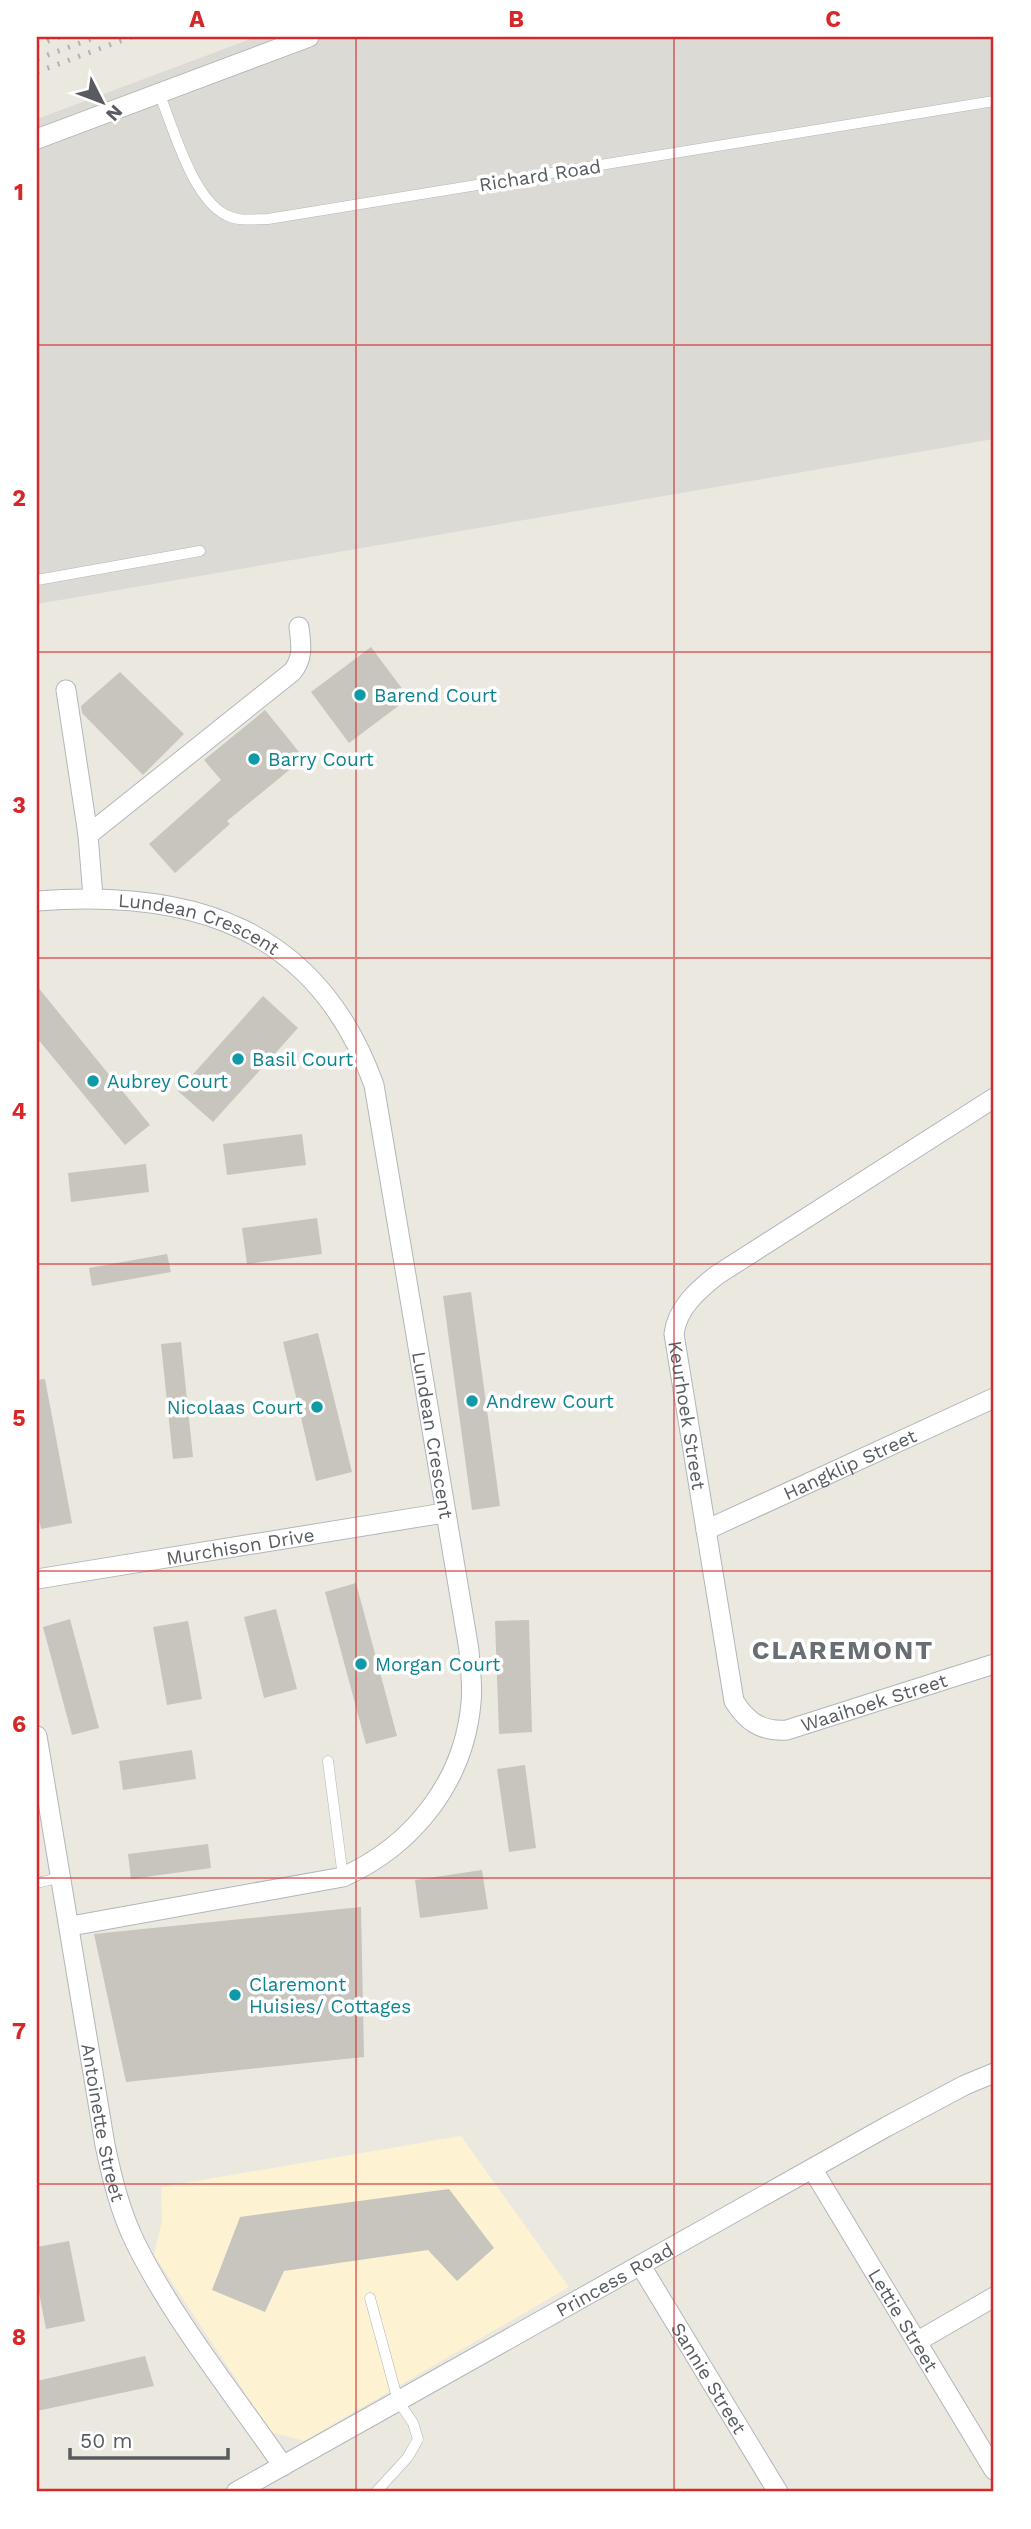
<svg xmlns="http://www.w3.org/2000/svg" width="1031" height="2529" font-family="'Work Sans',sans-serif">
	<rect width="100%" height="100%" fill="#ebe8df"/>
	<!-- commercial -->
	<path fill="#fdf2d2" d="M461,2136L569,2287L304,2441L271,2432L154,2255L162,2221L161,2187Z"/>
	<!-- industrial -->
	<path fill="#dcdad4" d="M256,37H994V439L37,604V119Z"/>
	<!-- building -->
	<g fill="#c8c5be">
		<path d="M371,647L409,698L349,743L311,692Z"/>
		<path d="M120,672L184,734L143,775L82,713L81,706Z"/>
		<path d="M265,710L304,758L227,821L230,824L175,873L149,844L221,780L204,760Z"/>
		<path d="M37,986L150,1125L125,1145L37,1038Z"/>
		<path d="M263,996L298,1028L213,1122L178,1091Z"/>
		<path d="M302,1134L306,1165L227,1175L223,1144Z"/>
		<path d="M146,1164L149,1192L71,1202L68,1173Z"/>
		<path d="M317,1218L322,1254L247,1264L242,1228Z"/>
		<path d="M167,1254L171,1272L92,1286L89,1268Z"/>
		<path d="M471,1292L500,1506L472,1510L443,1296Z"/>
		<path d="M318,1333L352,1472L316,1481L283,1342Z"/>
		<path d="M181,1342L193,1457L173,1459L161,1344Z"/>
		<path d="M45,1379L72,1523L41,1529L37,1508V1380Z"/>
		<path d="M356,1583L397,1736L366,1744L325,1592Z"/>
		<path d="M276,1609L297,1689L264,1698L244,1617Z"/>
		<path d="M70,1619L99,1728L72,1735L43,1627Z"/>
		<path d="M529,1620L532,1732L499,1734L495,1621Z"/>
		<path d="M188,1621L202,1699L167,1705L153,1627Z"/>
		<path d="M192,1750L196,1779L123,1790L119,1761Z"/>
		<path d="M525,1765L536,1848L509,1852L497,1769Z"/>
		<path d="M208,1844L211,1868L131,1879L128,1854Z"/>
		<path d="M482,1870L488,1909L420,1918L415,1880Z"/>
		<path d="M361,1907L364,2057L126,2082L94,1934Z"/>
		<path d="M449,2189L494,2248L457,2281L428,2250L284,2271L265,2312L212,2290L240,2217Z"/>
		<path d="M69,2241L85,2321L46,2329L37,2282V2247Z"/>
		<path d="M145,2356L154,2386L37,2411V2381Z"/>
	</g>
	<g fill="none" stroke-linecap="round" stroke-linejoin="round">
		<defs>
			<g id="lane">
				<path d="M159,93C173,127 192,198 226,215C239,222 254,219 268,219L994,101"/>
				<path d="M37,580L200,551"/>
				<path d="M328,1761L343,1877"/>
				<path d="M37,1883L62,1877"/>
				<path d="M370,2298L398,2401L413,2423L418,2439L408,2457L376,2492"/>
			</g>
			<g id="street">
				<path d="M37,139L309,37"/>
				<path d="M66,690L88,835L93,897"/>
				<path d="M88,835L292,672C304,658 301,644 299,627"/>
				<path id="s1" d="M37,901C192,889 317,927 374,1085L469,1650C470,1667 473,1686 471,1703C464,1781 414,1845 343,1877L71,1926"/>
				<path id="s2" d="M994,1098L717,1275C698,1290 677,1308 674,1334L734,1701C747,1722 762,1732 787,1730L994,1664"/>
				<path id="s3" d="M706,1530L994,1398"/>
				<path id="s4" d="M37,1579L444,1513"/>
				<path id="s5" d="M37,1736L105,2145C112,2178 120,2211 135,2242C174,2321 233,2393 283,2466"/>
				<path id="s6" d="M813,2170L994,2470"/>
				<path id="s7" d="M641,2266L778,2492"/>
				<path d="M918,2341L994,2297"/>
				<path id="s8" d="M236,2492L886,2127L965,2085L994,2073"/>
			</g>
		</defs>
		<!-- lane casing -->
		<use href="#lane" stroke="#b2b6ba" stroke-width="11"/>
		<!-- street casing -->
		<use href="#street" stroke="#b2b6ba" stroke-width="21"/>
		<!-- lane -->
		<use href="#lane" stroke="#fff" stroke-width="10"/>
		<!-- street -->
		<use href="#street" stroke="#fff" stroke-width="19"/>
		<!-- rail -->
		<g stroke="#b1b2b2" stroke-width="5" stroke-dasharray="2 9" stroke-linecap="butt">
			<path d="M37,45L59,37"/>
			<path d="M37,59L96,37"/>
			<path d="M37,72L131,37"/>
		</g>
	</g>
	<!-- grid -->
	<path fill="none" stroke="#d62828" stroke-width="2" stroke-opacity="0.55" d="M356,37V2492M674,37V2492M37,345H994M37,652H994M37,958H994M37,1264H994M37,1571H994M37,1878H994M37,2184H994"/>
	<!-- markers -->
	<g fill="#0f9aa8" stroke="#fff" stroke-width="2.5">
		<circle cx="360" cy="695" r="7"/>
		<circle cx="254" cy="759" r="7"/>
		<circle cx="238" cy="1059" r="7"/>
		<circle cx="93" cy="1081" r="7"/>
		<circle cx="472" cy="1401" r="7"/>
		<circle cx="317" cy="1407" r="7"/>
		<circle cx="361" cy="1664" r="7"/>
		<circle cx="235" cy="1995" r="7"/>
	</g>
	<g text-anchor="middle" stroke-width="7" stroke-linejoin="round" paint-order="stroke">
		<!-- street labels -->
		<g font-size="19" fill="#585c60" stroke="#fff">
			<text transform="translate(540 175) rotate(-9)" y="7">Richard Road</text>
			<text dy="7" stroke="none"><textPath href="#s1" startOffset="166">Lundean Crescent</textPath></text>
			<text dy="7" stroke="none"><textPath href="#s2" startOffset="486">Keurhoek Street</textPath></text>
			<text dy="7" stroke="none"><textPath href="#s1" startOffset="774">Lundean Crescent</textPath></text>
			<text dy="7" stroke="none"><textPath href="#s3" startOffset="158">Hangklip Street</textPath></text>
			<text dy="7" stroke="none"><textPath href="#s4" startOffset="206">Murchison Drive</textPath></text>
			<text dy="7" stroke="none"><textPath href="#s2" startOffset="931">Waaihoek Street</textPath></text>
			<text dy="7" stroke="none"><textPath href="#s5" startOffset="392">Antoinette Street</textPath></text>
			<text dy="7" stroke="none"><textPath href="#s8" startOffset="434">Princess Road</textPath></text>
			<text dy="7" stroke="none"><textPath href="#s6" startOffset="175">Lettie Street</textPath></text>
			<text dy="7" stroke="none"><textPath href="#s7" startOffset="131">Sannie Street</textPath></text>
		</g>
		<!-- culture labels -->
		<g font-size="19" fill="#0d838f" stroke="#fff" text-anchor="start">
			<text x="374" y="702">Barend Court</text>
			<text x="268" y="766">Barry Court</text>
			<text x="252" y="1066">Basil Court</text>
			<text x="107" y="1088">Aubrey Court</text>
			<text x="486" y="1408">Andrew Court</text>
			<text x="303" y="1414" text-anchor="end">Nicolaas Court</text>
			<text x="375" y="1671">Morgan Court</text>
			<text x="249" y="1991">Claremont<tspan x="249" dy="22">Huisies/ Cottages</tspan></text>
		</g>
		<!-- district labels -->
		<g font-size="26" font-weight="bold" letter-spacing="2" fill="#696e72" stroke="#fff">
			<text x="843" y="1659">CLAREMONT</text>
		</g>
	</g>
	<!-- border -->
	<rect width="1031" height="2529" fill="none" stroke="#ffffff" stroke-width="77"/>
	<!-- north arrow -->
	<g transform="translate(102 102) rotate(132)" stroke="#ffffff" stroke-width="5" paint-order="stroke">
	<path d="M0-5L12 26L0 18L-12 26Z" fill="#585c60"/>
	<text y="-10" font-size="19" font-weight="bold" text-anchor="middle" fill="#585c60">N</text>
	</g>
	<!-- scale -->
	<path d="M70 2448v10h158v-10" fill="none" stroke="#585c60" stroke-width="3.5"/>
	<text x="80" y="2448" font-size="21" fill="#585c60" stroke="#ffffff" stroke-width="5" paint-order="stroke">50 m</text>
	<rect x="38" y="38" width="954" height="2452" fill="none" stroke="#d62828" stroke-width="2.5"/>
	<g font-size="23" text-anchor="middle" font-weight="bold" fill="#d62828">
		<text x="197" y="27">A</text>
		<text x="516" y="27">B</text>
		<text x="833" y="27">C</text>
		<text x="19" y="200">1</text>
		<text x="19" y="506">2</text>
		<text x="19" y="813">3</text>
		<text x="19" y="1119">4</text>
		<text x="19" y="1426">5</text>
		<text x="19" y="1732">6</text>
		<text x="19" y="2039">7</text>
		<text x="19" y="2345">8</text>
	</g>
</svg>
